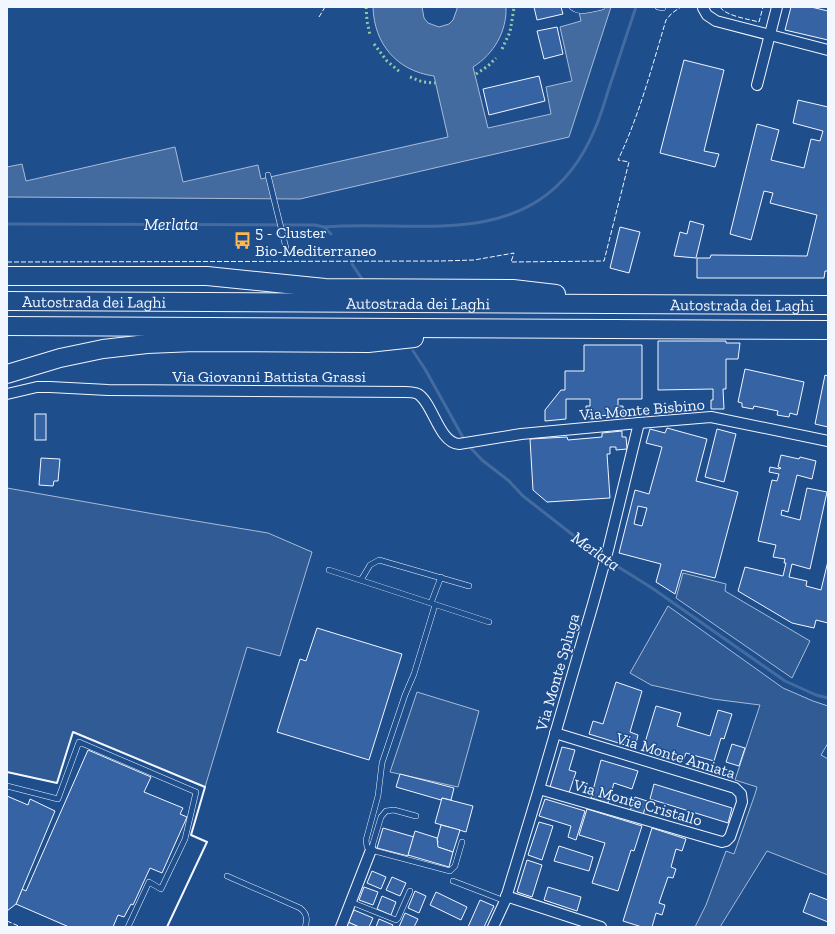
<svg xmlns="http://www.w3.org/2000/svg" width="835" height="934" font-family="'Zilla Slab',serif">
	<rect width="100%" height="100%" fill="#1f4e8c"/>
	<!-- built -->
	<g fill="#305b95" stroke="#a8bbd7">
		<path d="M7,488L154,514L268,533L312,552L280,656L247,647L205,787L73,732L57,783L7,772Z"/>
		<path d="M683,573L726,584L725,591L810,641L792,678L676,598Z"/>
		<path d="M668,606L783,688L813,701L828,706V743L821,755L828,759V875L767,851L720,927H695L706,905L726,851L734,854L755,794L757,787L735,780L760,705L713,699L651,685L630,673Z"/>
		<path d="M417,692L479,711L458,787L390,772Z"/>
	</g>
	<!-- water -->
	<path fill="#446ba0" stroke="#a8bbd7" d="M373,7H506C507,31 494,54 473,67L488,128L551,114L546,87L572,81L560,27L581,21L578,7H611L569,137L300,199L7,197V167L22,164L26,181L175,147L183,182L258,165L261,179L448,137L434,76C397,71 374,44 373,7Z"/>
	<!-- pier -->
	<path fill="#1f4e8c" stroke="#a8bbd7" d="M422,7H457V9L453,20L449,24L439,27L428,23L424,18Z"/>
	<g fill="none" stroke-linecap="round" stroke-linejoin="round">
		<!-- stream -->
		<g stroke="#446ba0" stroke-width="3">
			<path d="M7,224L315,225L324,227L331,234"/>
			<path d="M324,227C369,223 414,229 458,225C523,220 568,192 594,131C601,116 605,100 610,85C619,59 627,33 636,7"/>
			<path d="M352,264L364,282"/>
			<path d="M413,351L425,369L465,441"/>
			<path d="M468,445L482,460L509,481L523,496L596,553L652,588L785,681L816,695L828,698"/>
		</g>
	</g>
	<!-- building -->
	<g fill="#3563a3" stroke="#f2f6ff" fill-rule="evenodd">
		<path d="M534,7H561L563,14L537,20Z"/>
		<path d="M791,7H811L828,11V40L785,30Z"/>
		<path d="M557,27L563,54L544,59L537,31Z"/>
		<path d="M684,60L724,70L704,151L719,154L715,167L660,153Z"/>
		<path d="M539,76L545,101L489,115L483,89Z"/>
		<path d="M798,100L828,107V271H825L824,278H697V258H710L711,255L807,256L817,215L770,203L773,193L764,191L751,240L730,234L757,124L779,130L771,160L804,168L811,139L820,141L823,131L793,123Z"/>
		<path d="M690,221L704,225L696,258L674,256L680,232L687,234Z"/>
		<path d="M620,227L640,232L629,273L610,268Z"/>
		<path d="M658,341H726V343H740L738,359H726V389H723L724,409H711V400H713V389L658,390Z"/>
		<path d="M584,345H642V399H618V406H623V414L586,417V406H590V399H566V419L545,421V410L561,390H565V371H584Z"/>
		<path d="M745,369L804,382L797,415L790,413L789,417L777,415L778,411L754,406L753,409L742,407V403L738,402Z"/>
		<path d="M825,375L828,376V427L815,424Z"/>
		<rect x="35" y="414" width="11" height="26"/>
		<path d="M667,428L707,439L696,481L738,492L715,578L682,570L675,594L656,582L661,564L619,553L635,490L649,494L662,447L646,443L650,429L665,433ZM638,506L647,508L642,526L634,524Z"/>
		<path d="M717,429L736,434L724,482L705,477Z"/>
		<path d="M622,431V437H626L627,449L616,450V447H610V454H607L610,498L547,502L533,490L530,439L567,437L568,440L602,437V433Z"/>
		<path d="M781,455L799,459L800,457L816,461L812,479L797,475L788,512L782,510L781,515L800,520L807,488L827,492L810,569L792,564L789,577L807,581L806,586L821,590L828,561V623L816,620L814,628L792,623L738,591L745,567L783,576L786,563H784L785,559L773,557L776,545L758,541L772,480L777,481L779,474L769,472L770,467L780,469L781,468L778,467Z"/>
		<path d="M41,458L60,459L58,481H54L53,486L39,485Z"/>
		<path d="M317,628L402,654L369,760L277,732L300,659L306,661Z"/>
		<path d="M616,682L642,691L630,732L638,735L635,748L589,734L593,721L603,724Z"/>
		<path d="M656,706L681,713L677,726L710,736L718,710L732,714L724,739L721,738L714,761L686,753L683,761L643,749Z"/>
		<path d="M732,744L745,748L739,766L726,762Z"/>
		<path d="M562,747L575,750L569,770L576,772L569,793L550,787Z"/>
		<path d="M88,750L151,777L144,792L183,808L180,814L187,817L162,873L150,868L133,905L131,904L124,917L118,915L113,927H69L16,904L22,889L26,891Z"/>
		<path d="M601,760L638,771L632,789L614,783L608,803L591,798Z"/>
		<path d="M400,774L454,788L451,800L442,798L441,800L396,787Z"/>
		<path d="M654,784L732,808L728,823L650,799Z"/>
		<path d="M7,796L28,805L30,799L55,811L16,904L7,911Z"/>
		<path d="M635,797L647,801L643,815L630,811Z"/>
		<path d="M442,798L473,806L466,832L435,823Z"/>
		<path d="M545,799L585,811L576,840L568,837L571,826L539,816Z"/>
		<path d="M587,809L642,826L634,851L631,850L618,891L592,883L605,843L579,835Z"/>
		<path d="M539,822L553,826L542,860L528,855Z"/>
		<path d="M441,825L460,830L453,852L438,847L437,846L438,841L437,840Z"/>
		<path d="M383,828L414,837L408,856L377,848Z"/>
		<path d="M652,828L686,839L682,851L676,849L671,867L676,869L673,878L668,877L659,903L665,905L662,915L656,913L652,927H642L623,921Z"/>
		<path d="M415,831L437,838L438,847L453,852L449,867L408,855Z"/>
		<path d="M559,846L593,857L589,871L554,861Z"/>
		<path d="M527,860L542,865L532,897L517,892Z"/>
		<path d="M372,871L386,877L381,889L367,883Z"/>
		<path d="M392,877L406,883L400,896L386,890Z"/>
		<path d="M364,887L378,892L373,905L359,900Z"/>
		<path d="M548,887L581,897L577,911L544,900Z"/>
		<path d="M415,891L426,896L419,913L408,908Z"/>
		<path d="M436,892L467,907L461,920L430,905Z"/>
		<path d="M810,893L828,900V922L803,912Z"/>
		<path d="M382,896L396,902L391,915L377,909Z"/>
		<path d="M480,900L494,906L484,927H468Z"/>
		<path d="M354,910L373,918L369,927H359L348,922Z"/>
		<path d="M405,913L418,919L414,927H399Z"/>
		<path d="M379,919L393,925L392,927H376Z"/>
		<path d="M348,922L359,927H346Z"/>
	</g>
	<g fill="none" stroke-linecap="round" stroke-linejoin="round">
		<defs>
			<g id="lane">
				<path d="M572,7C580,14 593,9 602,7"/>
				<path d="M658,7L663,8"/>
				<path d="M268,175L286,248"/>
				<path d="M329,570L489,622"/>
				<path d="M361,580L370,565L379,560L469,586"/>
				<path d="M431,603L441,577"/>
				<path d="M435,605L414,674L405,695L382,763L378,796L366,840L367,847L371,850L450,871L455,866L462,842"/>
				<path d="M7,786L58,799L79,742L196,792L185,839L161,889L149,882L128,927"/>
				<path d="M371,850L381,817L386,811L394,810L416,816"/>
				<path d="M227,876L300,908C307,913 308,919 305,927"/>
				<path d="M453,881L505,901"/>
				<path d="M351,902L396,920L398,918L410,891"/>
			</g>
			<g id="street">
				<path d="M703,8L707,15L716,21L828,50"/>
				<path d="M757,85L777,7"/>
				<path d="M7,394L37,387H50L108,390L405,392C410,392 414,392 418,394C433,403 439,443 459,444L521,434L639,423L711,417L828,441"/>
				<path d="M539,789L722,842L726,841L730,837L742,802L741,794L735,788L555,733"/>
				<path d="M506,896L601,927"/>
				<path d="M341,927L371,850"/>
				<path d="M493,927L505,901L539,789L593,604L608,550L639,423"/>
			</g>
			<g id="highway">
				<path d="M7,276H207L325,288L513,289L556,294"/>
				<path id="s1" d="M7,301L828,305"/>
				<path d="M7,326L828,330"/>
				<path d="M7,374L60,358L103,349L147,344L195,342L368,343L414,338"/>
			</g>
		</defs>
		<!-- lane casing -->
		<use href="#lane" stroke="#f2f6ff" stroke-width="6"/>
		<!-- street casing -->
		<use href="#street" stroke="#f2f6ff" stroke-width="12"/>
		<!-- highway casing -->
		<use href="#highway" stroke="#f2f6ff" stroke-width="20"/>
		<!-- lane -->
		<use href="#lane" stroke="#1f4e8c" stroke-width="5"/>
		<!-- street -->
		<use href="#street" stroke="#1f4e8c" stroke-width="10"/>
		<!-- highway -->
		<use href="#highway" stroke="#1f4e8c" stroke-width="18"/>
		<!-- hedge -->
		<g stroke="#97c8a6" stroke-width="3" stroke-dasharray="2 3" stroke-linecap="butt">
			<path d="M366,7L367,21L370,35"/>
			<path d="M374,44L387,61L400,72"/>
			<path d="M502,49L510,32L514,8"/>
			<path d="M476,74L488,66L496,58"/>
			<path d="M410,77L423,82L435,83"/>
		</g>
		<!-- fence -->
		<g stroke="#f2f6ff" stroke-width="1" stroke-dasharray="5 2" stroke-linecap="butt">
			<path d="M720,7C726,16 748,19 759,22L763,7"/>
			<path d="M319,17L325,7"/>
			<path d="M7,262L441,261L474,260L514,253L511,262L604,261L629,162L618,160C639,116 652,67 666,20L672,13L681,7"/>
			<path d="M7,921L21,927"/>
		</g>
		<!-- wall -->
		<path stroke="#f2f6ff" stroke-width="2" d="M7,772L57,783L73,732L205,787L191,835L207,842L167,927"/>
	</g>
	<!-- icons -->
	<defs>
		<symbol id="bus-bare" viewBox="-9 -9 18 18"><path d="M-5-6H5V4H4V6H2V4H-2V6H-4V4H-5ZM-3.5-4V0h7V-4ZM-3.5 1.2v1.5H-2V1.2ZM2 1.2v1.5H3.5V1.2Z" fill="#ffb74d" stroke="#1f4e8c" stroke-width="2.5" paint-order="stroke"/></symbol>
	</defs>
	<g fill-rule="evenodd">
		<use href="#bus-bare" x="230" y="228" width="25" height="25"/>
	</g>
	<g text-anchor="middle" stroke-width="3" stroke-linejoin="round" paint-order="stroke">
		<!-- poi labels -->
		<g font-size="16" fill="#f2f6ff" stroke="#1f4e8c" text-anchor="start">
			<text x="255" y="238">5 - Cluster<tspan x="255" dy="18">Bio-Mediterraneo</tspan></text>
		</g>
		<!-- street labels -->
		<g font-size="16" fill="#f2f6ff" stroke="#1f4e8c">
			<text dy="6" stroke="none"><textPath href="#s1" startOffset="87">Autostrada dei Laghi</textPath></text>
			<text dy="6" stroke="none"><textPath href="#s1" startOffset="411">Autostrada dei Laghi</textPath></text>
			<text dy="6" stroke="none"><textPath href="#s1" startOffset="735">Autostrada dei Laghi</textPath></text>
			<text x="269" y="382">Via Giovanni Battista Grassi</text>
			<text transform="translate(642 409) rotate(-5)" y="6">Via Monte Bisbino</text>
			<text transform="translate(557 672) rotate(-74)" y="6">Via Monte Spluga</text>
			<text transform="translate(676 755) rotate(17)" y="6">Via Monte Amiata</text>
			<text transform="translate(638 802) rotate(16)" y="6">Via Monte Cristallo</text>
		</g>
		<!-- water labels -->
		<g font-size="17" font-style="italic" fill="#f2f6ff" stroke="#1f4e8c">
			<text x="171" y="230">Merlata</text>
			<text transform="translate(596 551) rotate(35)" y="6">Merlata</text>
		</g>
	</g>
	<!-- border -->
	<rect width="835" height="934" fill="none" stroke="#f2f6ff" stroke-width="16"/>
</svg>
